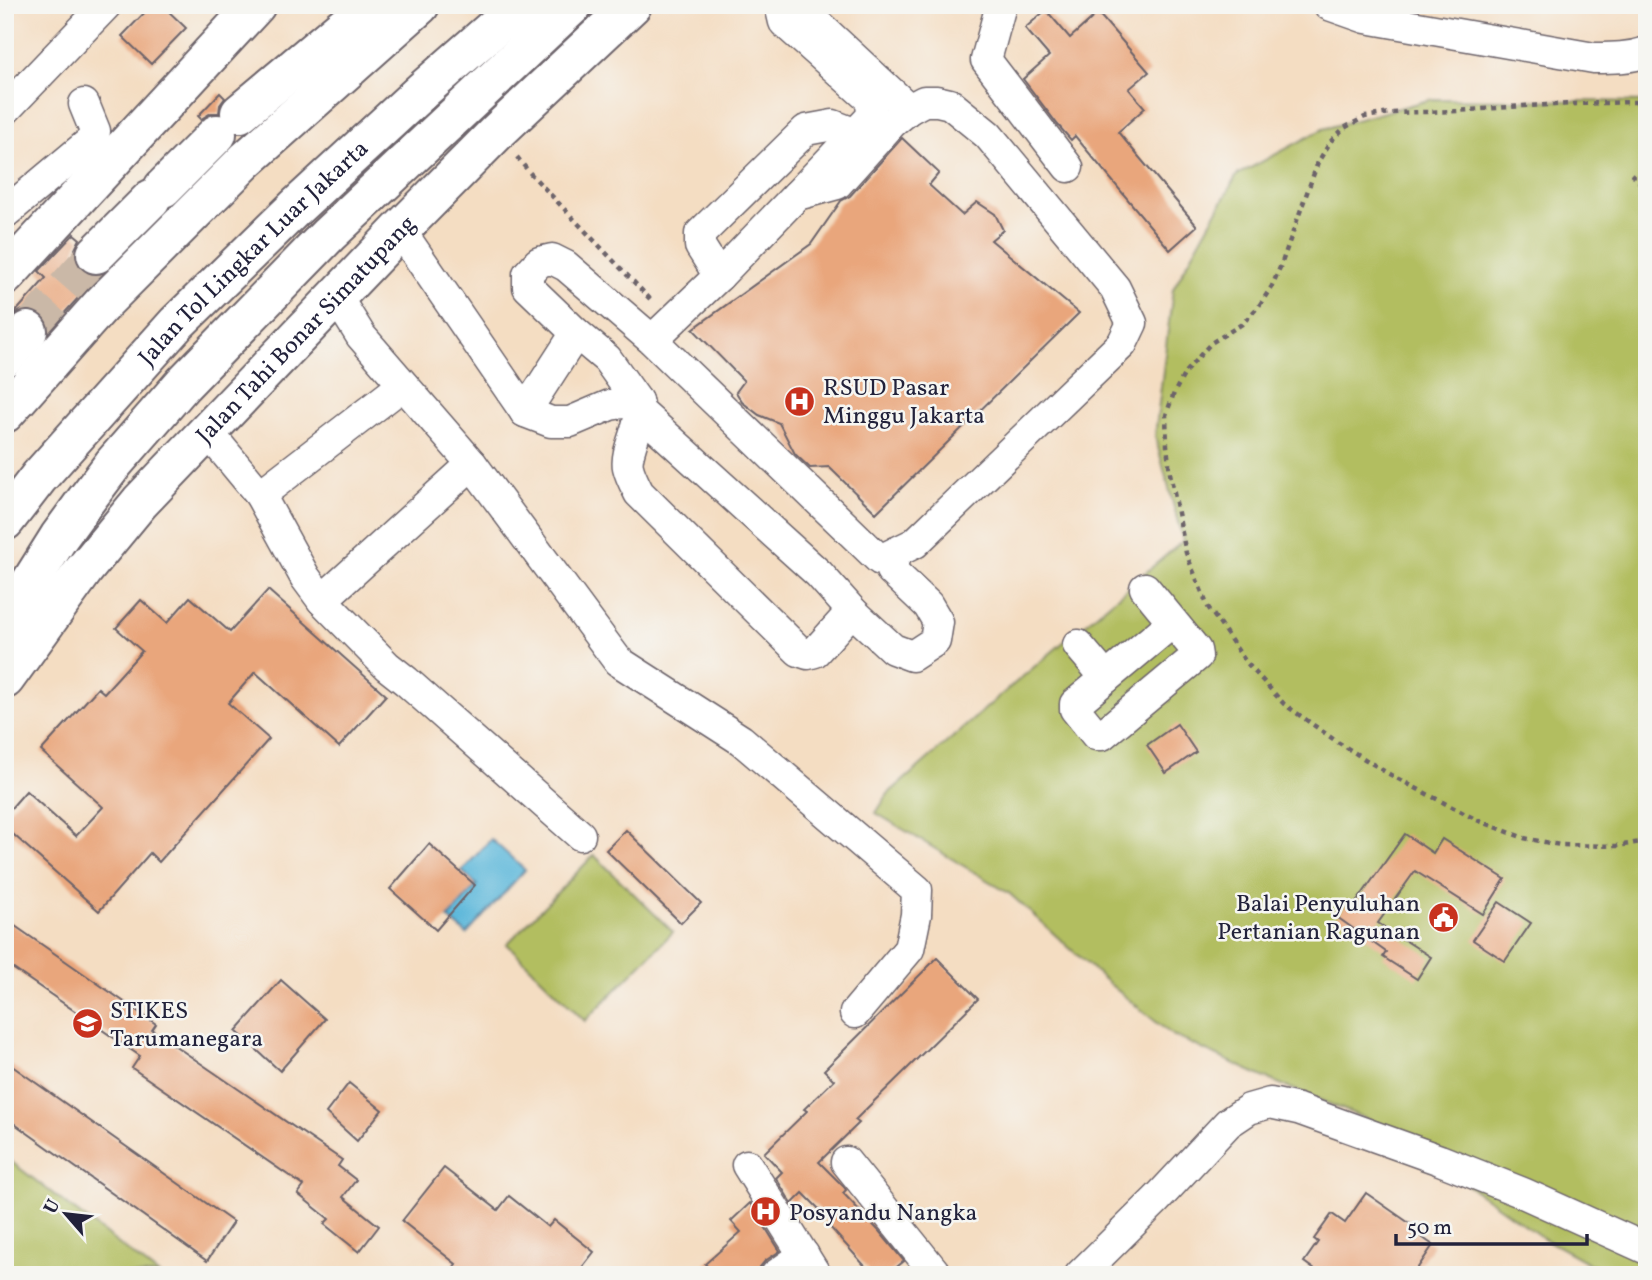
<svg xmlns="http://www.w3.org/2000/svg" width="1652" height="1280" font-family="Vollkorn,serif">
	<rect width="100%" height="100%" fill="#f6f6f2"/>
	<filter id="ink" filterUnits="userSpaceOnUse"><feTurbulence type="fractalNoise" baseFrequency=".0143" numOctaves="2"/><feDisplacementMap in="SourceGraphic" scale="14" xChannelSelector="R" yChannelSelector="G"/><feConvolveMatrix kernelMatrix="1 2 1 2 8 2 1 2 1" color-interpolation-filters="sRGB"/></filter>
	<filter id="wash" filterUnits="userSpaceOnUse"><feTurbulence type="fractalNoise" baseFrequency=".00686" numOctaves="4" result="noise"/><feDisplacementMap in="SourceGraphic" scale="28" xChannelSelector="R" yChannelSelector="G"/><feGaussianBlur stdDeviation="1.57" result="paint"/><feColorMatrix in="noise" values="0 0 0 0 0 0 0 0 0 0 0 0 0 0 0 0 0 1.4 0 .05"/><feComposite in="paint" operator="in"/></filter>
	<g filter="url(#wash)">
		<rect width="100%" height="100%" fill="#f4ddc2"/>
		<!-- green -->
		<g fill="#b2be60" stroke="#6a704e" stroke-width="2">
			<path d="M1432,99L1647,102V1275H1610L1543,1238L1485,1197L1374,1122L1263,1077L1172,1035L1106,981L1010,894L876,813L888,794L1001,695L1183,541L1155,436L1173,289L1237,175L1323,129Z"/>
			<path d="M594,855L673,932L585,1021L507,944Z"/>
			<path d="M5,1157L159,1275H5Z"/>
		</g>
		<!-- water -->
		<path fill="#5cb7da" stroke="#3f6c8a" stroke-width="2" d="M491,839L525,870L467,934L448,918L477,885L462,871Z"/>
		<g id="blocks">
			<!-- building -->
			<g fill="#e9a67b">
				<path d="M152,5H162L186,28L151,64L122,36Z"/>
				<path d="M1046,10L1070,38L1098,13L1149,72L1129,89L1145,108L1118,132L1197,226L1170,250L1075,136L1071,140L1058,125L1023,79L1049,56L1025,28Z"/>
				<path d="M220,93L225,98L220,105L219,113H211L201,119L198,116Z"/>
				<path d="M902,138L939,173L929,185L962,215L977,202L995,214L1003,230L991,240L1079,313L876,513L829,467L810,468L795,454L779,423L759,415L742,402L736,392L744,381L693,329L811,244L841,201L850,196Z"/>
				<path d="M74,234L80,239L75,249V259L80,269L90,275H99L49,330L48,323L43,315L33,310H22L12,316L46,278L39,271Z"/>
				<path d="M268,590L386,695L339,747L255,672L228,703L269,739L159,862L150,853L99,911L5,827V815L26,791L76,836L103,807L41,751L98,688L104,693L142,651L116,628L141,600L167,623L190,597L230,632Z"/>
				<path d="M1177,724L1196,752L1166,773L1147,745Z"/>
				<path d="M626,830L701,903L681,923L606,850Z"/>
				<path d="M1405,834L1433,853L1442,839L1505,879L1483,914L1415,871L1378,923L1431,957L1417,979L1383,957L1386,952L1337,917L1347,903L1353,907Z"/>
				<path d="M429,844L475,885L436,930L390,889Z"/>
				<path d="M1499,902L1531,923L1505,961L1473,940Z"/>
				<path d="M5,919L156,1024L152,1030L342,1160L338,1166L356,1180L343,1197L379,1226L359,1252L324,1224L329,1219L298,1194L304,1186L132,1068L140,1056L5,963Z"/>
				<path d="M937,958L978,999L855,1120L859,1123L819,1162L844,1187L846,1190L843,1193L879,1231L904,1261L887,1275H873L828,1225L832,1222L803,1193L792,1204L776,1178L782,1172L764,1153L807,1111L804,1109L834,1080L824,1070Z"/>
				<path d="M281,980L325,1019L280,1071L236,1031Z"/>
				<path d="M5,1061L233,1222L207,1261L5,1117Z"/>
				<path d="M349,1083L382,1110L357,1141L326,1113Z"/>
				<path d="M444,1168L498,1210L509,1196L548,1227L554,1220L594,1252L576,1275H448L456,1264L402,1221Z"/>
				<path d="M1366,1193L1412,1225L1410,1229L1433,1245L1413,1275H1322L1304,1262L1318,1242L1314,1239L1332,1214L1345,1223Z"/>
				<path d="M750,1203L780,1251L765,1261L760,1267L759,1275H715L705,1264L741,1232L731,1221Z"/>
			</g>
		</g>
	</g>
	<g filter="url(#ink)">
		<use href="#blocks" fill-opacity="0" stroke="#6c636a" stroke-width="2"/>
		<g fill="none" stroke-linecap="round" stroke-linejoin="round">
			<!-- highway-tunnel -->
			<path stroke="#cab8a7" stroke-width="38" stroke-dasharray="38 19" stroke-linecap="butt" d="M28,331L96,254"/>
			<defs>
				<g id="minor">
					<path d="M780,5L784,22L871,100L872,116L797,195"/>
					<path d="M797,5L909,109"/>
					<path d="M1001,5L986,60L1068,167"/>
					<path d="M1329,5L1366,18L1594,58C1613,58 1629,58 1647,52"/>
					<path d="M5,110L106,5"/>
					<path d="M5,213L91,141L95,131L84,104"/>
					<path d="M400,230L525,412L551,422H570L610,405L637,401"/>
					<path d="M719,276L700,246V234L806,130L833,125L856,134"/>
					<path d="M652,340L719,276L797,195L837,184L892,123L909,109L924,101H937L950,104L988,135L1115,288L1132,323L1122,344L915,543L880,560L652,340L566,266L552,259L539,262L528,274V287L576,333L607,359L637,401L640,412L819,574L852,611L893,649L912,656L935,641L938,622L928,605L891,570L896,552"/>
					<path d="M525,412L576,333"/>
					<path d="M640,412C639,429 625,453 628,467C630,476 635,485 639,493L799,651L808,654L815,652L852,611"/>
					<path d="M207,431L260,495L305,577L322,600L472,464L361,336L336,296"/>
					<path d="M472,464L618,661L741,740L917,890L916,915L909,949L855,1013"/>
					<path d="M260,495L403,385"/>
					<path d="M1145,588L1196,650L1197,656L1102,735H1096L1075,709V704L1173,622"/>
					<path d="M322,600L387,666L406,681L580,835"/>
					<path d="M1078,645L1106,678"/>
					<path d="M846,1162L937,1275"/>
					<path d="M747,1165L816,1275"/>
					<path d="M776,1275L804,1255"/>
					<path d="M1080,1275L1157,1199L1228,1123L1249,1109L1270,1103L1298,1109L1440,1160L1523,1193L1647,1249"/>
				</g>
				<g id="highway">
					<path d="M240,113L369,5"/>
					<path d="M163,188L217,134"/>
					<path d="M96,254L151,199"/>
					<path d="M5,276L256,5"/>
					<path d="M5,357L28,331"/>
					<path d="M5,413L103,303L246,160L420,5"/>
					<path id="s1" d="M5,521L39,477L177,323L295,208L424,89L520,5"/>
					<path d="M5,623L59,537L86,500L114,463L183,384L328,235L573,5"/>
					<path id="s2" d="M5,679L84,570L140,502L400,230L497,132L632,5"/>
				</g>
			</defs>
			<!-- minor casing -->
			<use href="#minor" stroke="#6c636a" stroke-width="33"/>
			<!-- highway casing -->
			<use href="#highway" stroke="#6c636a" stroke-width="42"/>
			<!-- path -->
			<g stroke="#6c636a" stroke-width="4.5" stroke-dasharray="5 5" stroke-linecap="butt">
				<path d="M1647,102H1631L1523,106L1457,111L1391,113L1365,117L1344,128L1331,141L1318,162L1281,265L1272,286L1259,306L1242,324L1211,343L1186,371L1174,393L1166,415L1167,446L1170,473L1186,553L1208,607L1246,662L1284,704L1336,741L1387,773L1477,820L1524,838L1560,845L1617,846L1647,841"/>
				<path d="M517,157L529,172L650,299"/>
				<path d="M1631,174L1647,189"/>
			</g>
			<!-- minor -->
			<use href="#minor" stroke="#fff" stroke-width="30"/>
			<!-- highway -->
			<use href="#highway" stroke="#fff" stroke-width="38"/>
		</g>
	</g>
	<!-- icons -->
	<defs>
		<symbol id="hospital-disc" viewBox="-11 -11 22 22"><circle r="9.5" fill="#c8321e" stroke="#f6f6f2"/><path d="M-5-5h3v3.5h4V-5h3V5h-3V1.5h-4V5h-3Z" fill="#fff"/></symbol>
		<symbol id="civic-disc" viewBox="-11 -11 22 22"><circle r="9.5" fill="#c8321e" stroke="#f6f6f2"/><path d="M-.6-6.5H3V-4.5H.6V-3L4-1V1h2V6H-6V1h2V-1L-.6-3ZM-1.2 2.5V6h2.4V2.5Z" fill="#fff"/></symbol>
		<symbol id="university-disc" viewBox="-11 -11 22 22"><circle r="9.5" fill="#c8321e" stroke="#f6f6f2"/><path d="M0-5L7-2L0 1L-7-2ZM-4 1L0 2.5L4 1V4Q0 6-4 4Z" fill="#fff"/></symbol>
	</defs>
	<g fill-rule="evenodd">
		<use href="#hospital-disc" x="782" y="384" width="35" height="35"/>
		<use href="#civic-disc" x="1426" y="900" width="35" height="35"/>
		<use href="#university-disc" x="70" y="1006" width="35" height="35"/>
		<use href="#hospital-disc" x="748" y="1194" width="35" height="35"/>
	</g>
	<g text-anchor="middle" stroke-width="5" stroke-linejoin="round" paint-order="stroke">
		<!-- street labels -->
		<g font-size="24" fill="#22223b" stroke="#f6f6f2">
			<text dy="8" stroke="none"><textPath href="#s1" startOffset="366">Jalan Tol Lingkar Luar Jakarta</textPath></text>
			<text dy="8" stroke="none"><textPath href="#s2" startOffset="462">Jalan Tahi Bonar Simatupang</textPath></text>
		</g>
		<!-- poi labels -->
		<g font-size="24" fill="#22223b" stroke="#f6f6f2" text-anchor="start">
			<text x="823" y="395">RSUD Pasar<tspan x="823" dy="28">Minggu Jakarta</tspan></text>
			<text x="1420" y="911" text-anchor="end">Balai Penyuluhan<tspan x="1420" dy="28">Pertanian Ragunan</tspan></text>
			<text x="110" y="1018">STIKES<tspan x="110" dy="28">Tarumanegara</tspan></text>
			<text x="789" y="1220">Posyandu Nangka</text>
		</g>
	</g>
	<!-- margin -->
	<rect width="1652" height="1280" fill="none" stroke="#f6f6f2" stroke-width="28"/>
	<!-- north arrow -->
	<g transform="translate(66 1214) rotate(298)" stroke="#f6f6f2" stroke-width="5" paint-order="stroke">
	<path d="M0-5L12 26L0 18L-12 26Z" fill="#22223b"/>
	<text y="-10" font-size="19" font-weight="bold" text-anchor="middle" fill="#22223b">U</text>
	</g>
	<!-- scale -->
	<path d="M1396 1234v10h191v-10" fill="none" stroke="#22223b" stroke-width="3.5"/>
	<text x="1407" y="1234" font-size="21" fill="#22223b" stroke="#f6f6f2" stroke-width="5" paint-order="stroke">50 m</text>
</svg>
